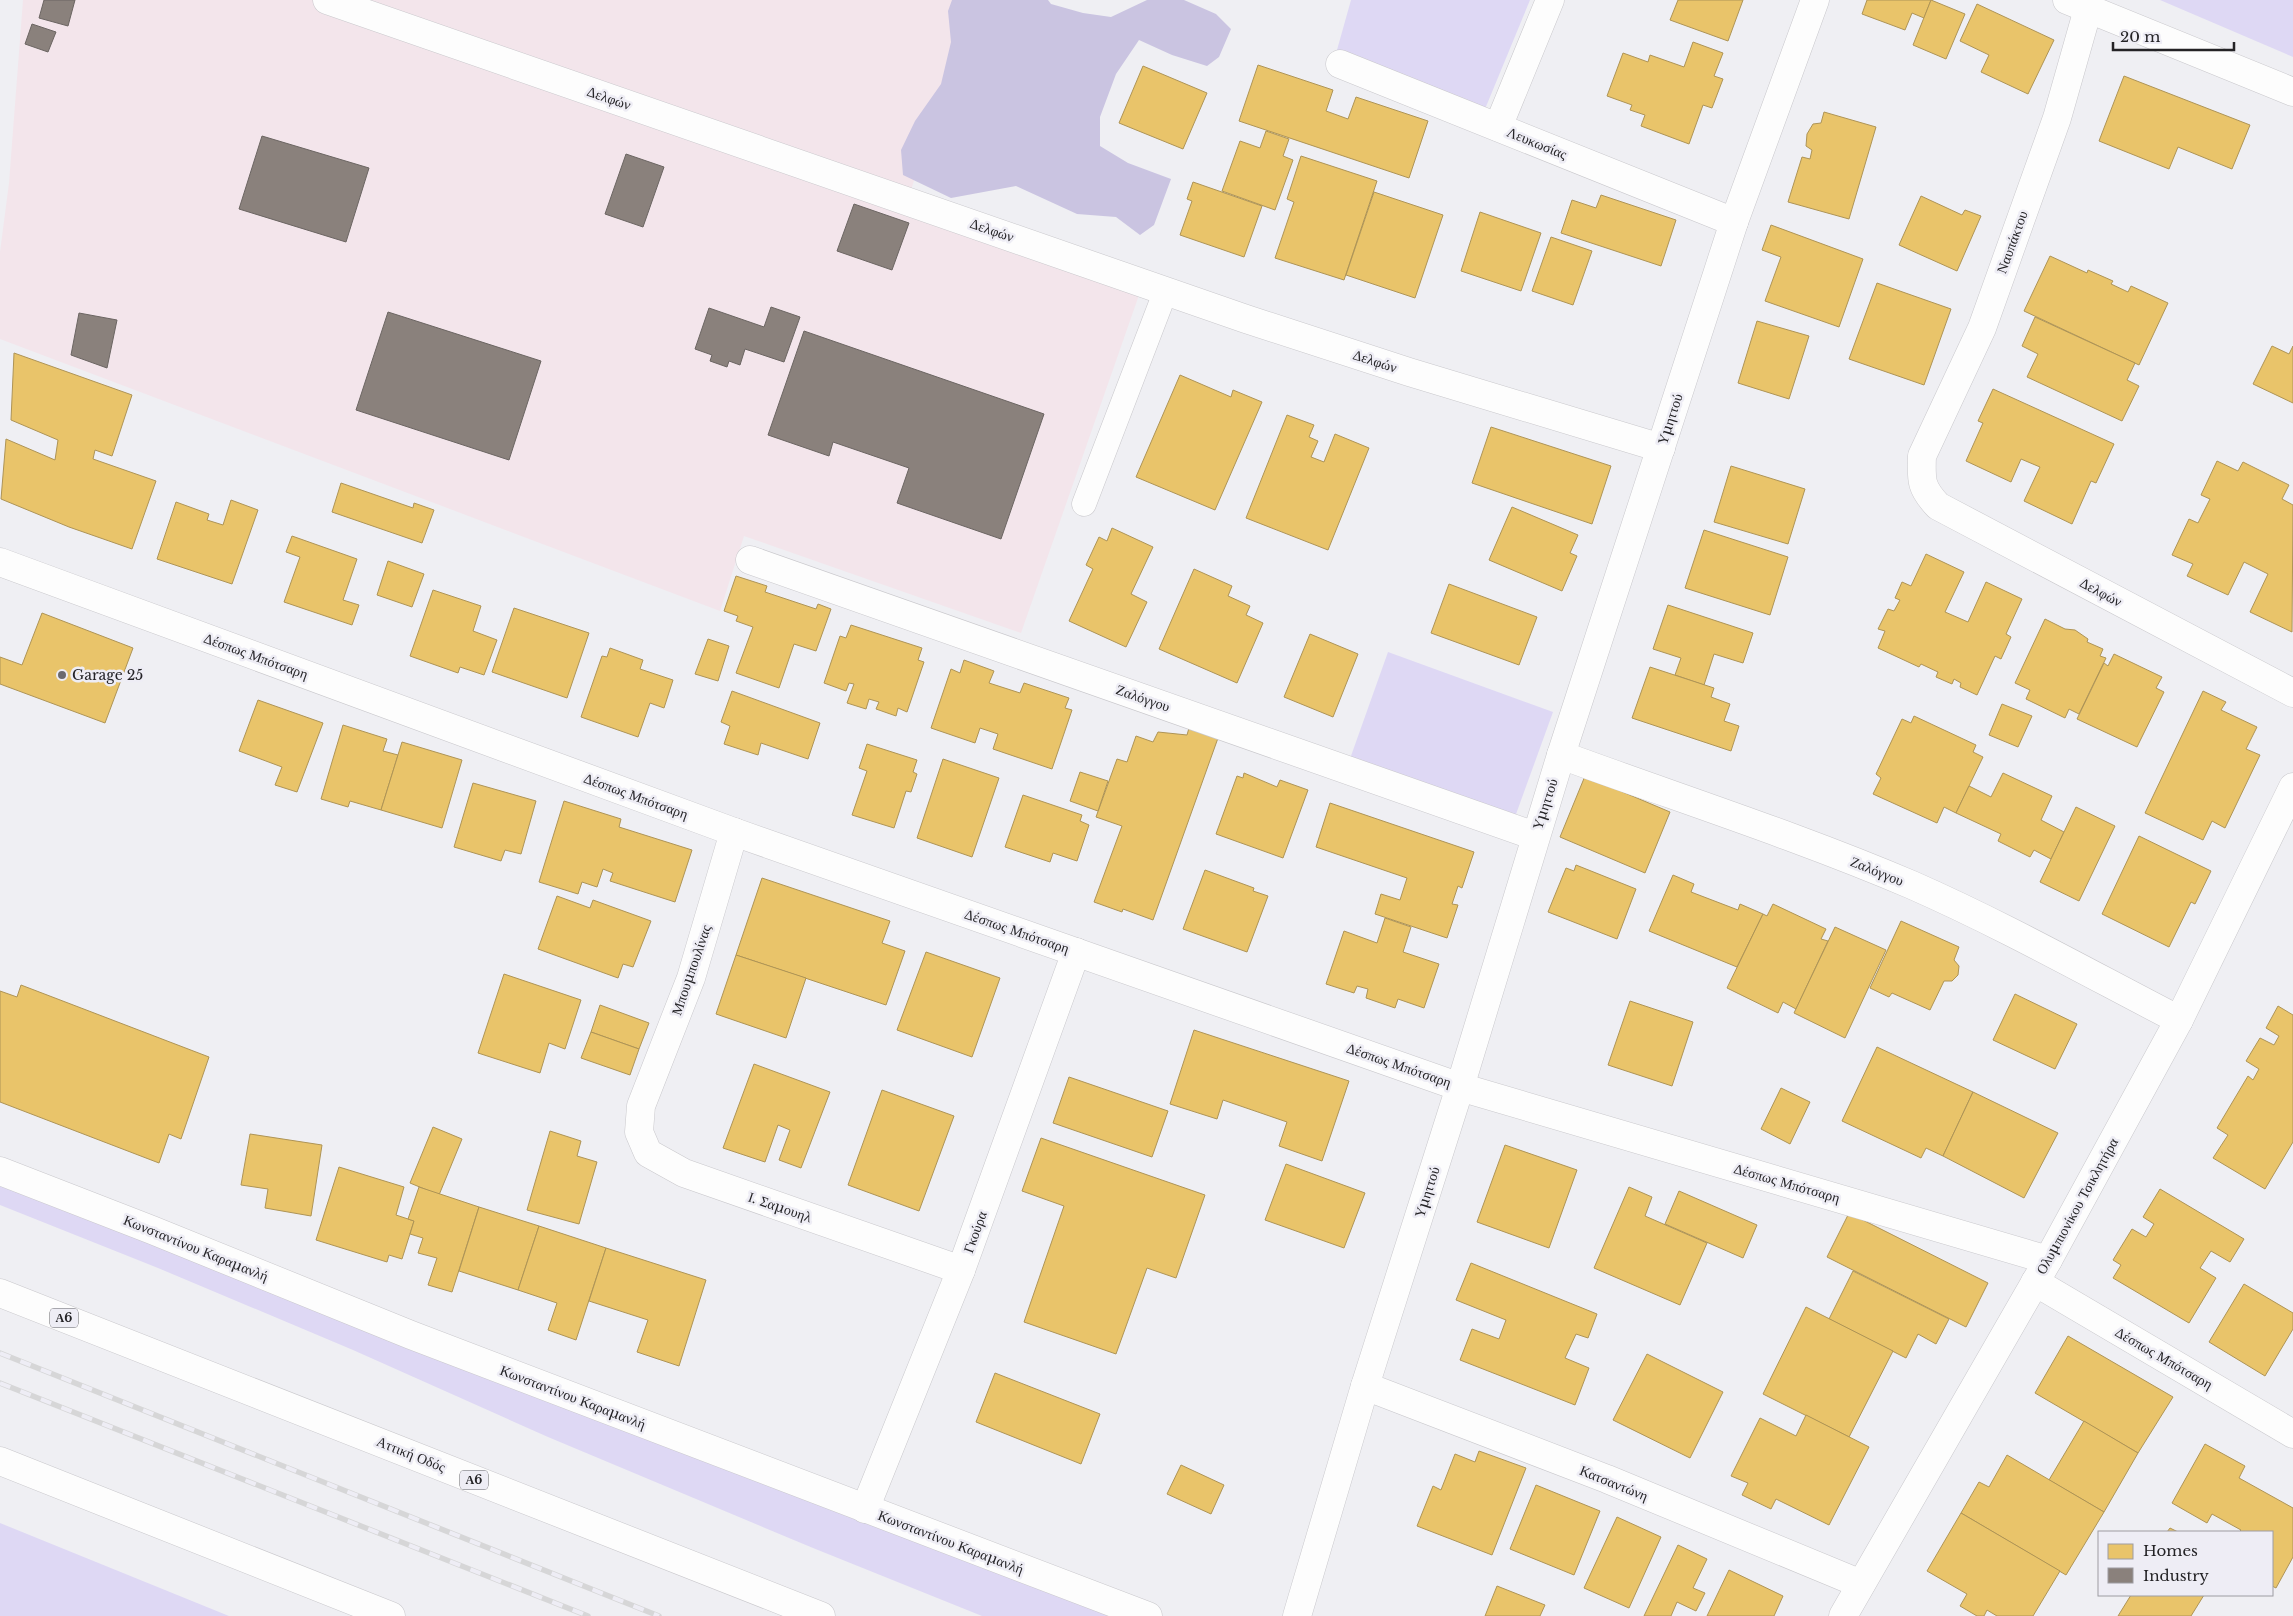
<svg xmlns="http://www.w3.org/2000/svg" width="2293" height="1616" font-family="'Libre Baskerville',serif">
	<rect width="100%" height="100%" fill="#efeff3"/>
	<!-- industrial -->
	<path fill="#f3e5eb" d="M23,0H984L916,174L905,210L1139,295L1021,633L744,536L720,611L0,339V252L9,183Z"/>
	<!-- green -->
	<g fill="#ded8f4">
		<path d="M1351,0H1530L1485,109L1337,50Z"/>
		<path d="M2160,0H2293V57Z"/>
		<path d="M1388,652L1553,712L1511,828L1346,770Z"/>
		<path d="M0,1186L1136,1616H982L813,1548L548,1437L353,1350L158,1268L0,1205Z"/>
		<path d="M0,1523L229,1616H0Z"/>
	</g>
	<!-- forest -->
	<path fill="#cac4e1" d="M952,0H1048L1051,4L1083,13L1111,17L1147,0H1184L1216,14L1231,29L1219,57L1207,66L1172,55L1139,40L1116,74L1100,117V146L1128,163L1171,179L1154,225L1140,235L1116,217L1077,214L1016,186L951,198L903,175L901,150L915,121L941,84L951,42L948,11Z"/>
	<!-- homes -->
	<g fill="#e9c46a" stroke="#ae9456">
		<path d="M1678,0H1743L1728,41L1670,20Z"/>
		<path d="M1867,0H1931L1924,18L1912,13L1905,30L1862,14Z"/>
		<path d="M1931,0L1965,14L1946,59L1913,45Z"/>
		<path d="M1977,4L2054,40L2028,94L1981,72L1989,55L1960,41Z"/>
		<path d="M1693,42L1723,53L1714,76L1723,79L1712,108L1703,105L1689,144L1641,126L1645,115L1630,110L1632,105L1607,96L1623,53L1648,62L1650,55L1684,67Z"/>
		<path d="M1258,65L1333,90L1326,111L1348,119L1356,97L1428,121L1409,178L1239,121Z"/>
		<path d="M1143,66L1207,93L1183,149L1119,123Z"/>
		<path d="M2124,76L2250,125L2232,169L2178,147L2169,169L2099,141Z"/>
		<path d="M1824,112L1876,127L1849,219L1788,202L1802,157L1810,159L1812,150L1806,146L1807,134L1813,124L1821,123Z"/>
		<path d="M1266,131L1289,139L1283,156L1293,160L1275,210L1222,191L1240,141L1260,148Z"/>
		<path d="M1301,156L1377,181L1344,280L1275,258L1294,202L1287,199Z"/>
		<path d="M1193,182L1262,206L1244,257L1180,235L1192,201L1187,199Z"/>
		<path d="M1374,192L1443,215L1415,298L1346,275Z"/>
		<path d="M1601,195L1676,220L1661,266L1561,233L1572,200L1596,208Z"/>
		<path d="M1921,196L1962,215L1965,210L1981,216L1957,271L1899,245Z"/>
		<path d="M1480,212L1541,233L1521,291L1461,271Z"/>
		<path d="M1771,225L1863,259L1839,327L1765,301L1781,257L1762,250Z"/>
		<path d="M1551,237L1592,251L1573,305L1532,291Z"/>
		<path d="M2050,256L2087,273L2088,270L2113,281L2111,284L2128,292L2131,286L2168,303L2139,365L2024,311Z"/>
		<path d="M1877,283L1951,309L1924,385L1849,359Z"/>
		<path d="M2035,317L2135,363L2127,380L2139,386L2122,421L2027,377L2038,354L2022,346Z"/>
		<path d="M1757,321L1809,336L1789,399L1738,383Z"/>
		<path d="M2272,346L2289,354L2293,346V403L2253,384Z"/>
		<path d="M14,353L132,395L112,456L95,450L93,459L156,481L132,549L69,527L1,499L6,439L55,460L58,440L11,420Z"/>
		<path d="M1180,375L1231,397L1233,390L1262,402L1215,510L1136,477Z"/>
		<path d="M1993,389L2114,444L2096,483L2091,481L2072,524L2024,501L2040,467L2021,459L2011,482L1966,461L1983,423L1978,421Z"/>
		<path d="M1287,415L1314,425L1309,437L1318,441L1311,457L1324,462L1335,434L1369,448L1328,550L1246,518Z"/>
		<path d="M1491,427L1611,466L1592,524L1472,483Z"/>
		<path d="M2217,461L2238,471L2243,462L2289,485L2282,499L2293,505L2292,632L2250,612L2268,574L2244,562L2228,595L2187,576L2193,564L2172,555L2189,519L2198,523L2210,499L2201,495Z"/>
		<path d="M1731,466L1805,489L1788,544L1714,522Z"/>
		<path d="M341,483L413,508L414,503L434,510L422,543L332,512Z"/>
		<path d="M231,500L258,510L232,584L157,559L176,502L209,514L207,520L223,525Z"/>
		<path d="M1512,507L1578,535L1570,553L1577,556L1562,591L1489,560Z"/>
		<path d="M1112,528L1153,547L1131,594L1147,602L1126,647L1069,621L1093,569L1086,565L1099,537L1107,541Z"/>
		<path d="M1704,530L1788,557L1770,615L1685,588Z"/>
		<path d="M292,536L357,559L343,600L359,605L352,625L284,602L300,557L286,552Z"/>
		<path d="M1926,554L1964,572L1945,612L1968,622L1986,582L2022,599L2006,634L2011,637L2001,659L1995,656L1977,695L1960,687L1961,683L1954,679L1952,684L1936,677L1938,672L1921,664L1919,667L1878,648L1885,631L1878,629L1888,609L1894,611L1900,600L1895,598L1902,582L1911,586Z"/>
		<path d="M388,561L424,574L412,607L377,595Z"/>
		<path d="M1194,569L1232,586L1228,596L1250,606L1246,615L1263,623L1237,683L1159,649Z"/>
		<path d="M736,576L767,586L765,592L816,609L818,604L831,609L816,651L794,644L779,688L736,673L753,627L736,621L738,616L724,611Z"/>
		<path d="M1449,584L1537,617L1519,665L1431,633Z"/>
		<path d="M433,590L481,606L473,631L497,640L484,675L460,667L458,673L410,656Z"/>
		<path d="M1668,605L1753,633L1743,663L1714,654L1704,685L1675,675L1681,658L1653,649Z"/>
		<path d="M514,608L589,633L567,698L492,672Z"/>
		<path d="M42,613L133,648L105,723L0,684V657L22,665Z"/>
		<path d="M2045,619L2065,629L2075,630L2088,639L2087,642L2103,649L2100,656L2106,658L2079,714L2069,709L2065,718L2026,699L2030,690L2015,683Z"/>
		<path d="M851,625L922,648L918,660L924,662L907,712L898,708L896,716L876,709L879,702L869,699L866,709L847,703L854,684L849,683L846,691L824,683L840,636L846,638Z"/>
		<path d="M1310,634L1358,654L1333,717L1284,697Z"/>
		<path d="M708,639L729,646L718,681L695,674Z"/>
		<path d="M610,648L643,660L640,669L673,680L664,708L650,703L638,737L581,717L602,656L607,657Z"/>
		<path d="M2114,654L2162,677L2156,688L2164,692L2137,747L2077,719L2104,663L2108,666Z"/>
		<path d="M964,660L994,671L989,683L1020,693L1024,683L1069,698L1065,708L1072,710L1052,769L993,749L998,734L980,728L975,743L931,728L951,669L960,673Z"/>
		<path d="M1650,667L1714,688L1711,697L1730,704L1724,721L1739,726L1731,751L1632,718Z"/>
		<path d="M732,691L820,723L808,759L761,743L758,755L724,744L730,726L721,722Z"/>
		<path d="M2203,691L2226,702L2221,710L2257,727L2246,749L2260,755L2225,828L2212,821L2203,840L2145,813Z"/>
		<path d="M258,700L323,723L297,792L275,785L282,767L239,751Z"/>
		<path d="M2002,704L2032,716L2018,747L1989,735Z"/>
		<path d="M1914,716L1976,745L1973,752L1983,757L1956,813L1944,807L1937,823L1873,794L1881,778L1876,774L1902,719L1911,723Z"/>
		<path d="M343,725L387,739L383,751L398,755L381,810L350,801L348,807L321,799Z"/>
		<path d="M1189,728L1218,738L1153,920L1123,909L1122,912L1094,902L1122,826L1096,817L1117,759L1127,762L1136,736L1153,742L1158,732L1187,735Z"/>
		<path d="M402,742L462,760L442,828L381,810Z"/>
		<path d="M867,744L917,760L913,772L917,774L911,792L906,791L894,828L852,815L867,771L859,768Z"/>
		<path d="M943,759L999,778L972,857L917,838Z"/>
		<path d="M1080,772L1108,781L1098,811L1070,801Z"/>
		<path d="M1244,773L1277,787L1280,780L1308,790L1283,858L1216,834L1237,776L1243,778Z"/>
		<path d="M2003,773L2052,796L2041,820L2064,832L2051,859L2034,850L2030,857L1998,841L2001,834L1956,813L1969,786L1991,797Z"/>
		<path d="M1585,776L1670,812L1645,873L1560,837Z"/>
		<path d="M473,783L536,801L521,854L505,850L501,861L454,847Z"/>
		<path d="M1023,795L1082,815L1080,821L1089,825L1077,861L1053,853L1050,862L1005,847Z"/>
		<path d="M564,801L621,819L619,827L692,850L675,902L610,881L613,873L603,869L597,887L582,882L578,894L539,882Z"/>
		<path d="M1330,803L1474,852L1462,888L1458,886L1452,904L1458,905L1447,938L1375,914L1381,894L1400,900L1407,878L1316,847Z"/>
		<path d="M2076,807L2115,826L2079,901L2040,882Z"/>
		<path d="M2139,836L2211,871L2195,904L2191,902L2169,947L2102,914Z"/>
		<path d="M1576,865L1636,889L1617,939L1548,912L1566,868L1574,871Z"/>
		<path d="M1205,870L1254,888L1253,891L1268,896L1247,952L1183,929Z"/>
		<path d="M1673,875L1694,884L1691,892L1738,910L1740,904L1763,914L1737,967L1649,931Z"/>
		<path d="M762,878L890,921L882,943L905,951L886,1005L736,955Z"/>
		<path d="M557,896L590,908L593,900L651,921L633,967L623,964L618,978L538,949Z"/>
		<path d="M1773,904L1826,929L1821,939L1828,941L1796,1009L1783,1002L1778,1013L1727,988L1763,914L1767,916Z"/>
		<path d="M1385,918L1411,927L1403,952L1439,964L1424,1008L1398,999L1395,1008L1366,998L1368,989L1357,986L1354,993L1326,984L1344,931L1377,943Z"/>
		<path d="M1901,921L1959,947L1954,960L1959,966L1958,975L1952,981H1944L1930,1010L1892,993L1889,997L1870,988Z"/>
		<path d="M1835,927L1886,950L1845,1038L1794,1013Z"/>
		<path d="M926,952L1000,978L972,1057L897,1030Z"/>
		<path d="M736,955L806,978L786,1038L716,1014Z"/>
		<path d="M504,974L581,1000L565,1049L549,1043L540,1073L478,1053Z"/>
		<path d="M21,985L209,1057L181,1139L169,1134L159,1163L0,1102V991L17,997Z"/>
		<path d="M2015,994L2077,1024L2055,1069L1993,1040Z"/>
		<path d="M1630,1001L1693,1022L1672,1086L1608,1065Z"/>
		<path d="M600,1005L649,1023L639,1049L591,1032Z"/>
		<path d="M2278,1006L2293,1015V1142L2265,1189L2213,1158L2228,1135L2217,1128L2248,1076L2253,1080L2259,1069L2246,1061L2260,1038L2274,1045L2279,1036L2266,1028Z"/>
		<path d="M1194,1030L1349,1081L1322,1161L1279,1146L1287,1122L1223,1100L1217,1119L1170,1104Z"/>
		<path d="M591,1032L639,1049L630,1075L581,1058Z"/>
		<path d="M1877,1047L1973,1092L1943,1156L1926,1148L1921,1158L1842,1121Z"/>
		<path d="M754,1064L830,1092L801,1168L779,1160L790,1130L778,1125L765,1162L723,1148Z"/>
		<path d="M1069,1077L1168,1111L1152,1157L1053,1123Z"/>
		<path d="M1781,1088L1810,1102L1790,1144L1761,1129Z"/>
		<path d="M882,1090L954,1116L919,1211L848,1185Z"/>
		<path d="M1973,1092L2058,1133L2024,1198L1943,1156Z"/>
		<path d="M433,1127L462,1139L439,1195L410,1183Z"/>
		<path d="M550,1131L581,1141L577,1156L597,1162L579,1224L527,1210Z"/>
		<path d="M250,1134L322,1145L311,1216L265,1208L268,1189L241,1185Z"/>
		<path d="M1041,1138L1205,1195L1176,1278L1147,1268L1116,1354L1024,1322L1064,1206L1022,1191Z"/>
		<path d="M1505,1145L1577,1170L1549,1248L1477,1222Z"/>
		<path d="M1286,1164L1365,1193L1344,1248L1265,1220Z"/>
		<path d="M339,1167L404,1187L396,1215L414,1221L402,1259L389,1255L387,1262L316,1240Z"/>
		<path d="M419,1187L479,1207L452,1292L428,1285L437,1258L418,1253L423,1238L410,1234L414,1221L408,1219Z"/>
		<path d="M1629,1187L1652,1197L1645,1216L1707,1243L1680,1305L1594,1268Z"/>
		<path d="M2160,1189L2244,1239L2230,1262L2211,1251L2200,1268L2216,1278L2189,1323L2113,1278L2121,1265L2113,1260L2132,1229L2146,1237L2154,1224L2143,1217Z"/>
		<path d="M1679,1191L1757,1225L1743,1258L1665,1224Z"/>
		<path d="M479,1207L539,1226L518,1290L459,1271Z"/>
		<path d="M1849,1213L1988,1283L1966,1327L1827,1257Z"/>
		<path d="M539,1226L606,1248L576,1340L548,1330L557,1303L518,1290Z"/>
		<path d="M606,1248L706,1280L679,1366L637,1352L648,1320L589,1301Z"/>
		<path d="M1471,1263L1597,1314L1588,1338L1576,1334L1565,1358L1589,1368L1575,1405L1460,1360L1472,1329L1499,1339L1506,1320L1456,1300Z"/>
		<path d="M1853,1271L1949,1319L1936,1344L1918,1334L1906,1358L1829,1319Z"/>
		<path d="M2244,1284L2293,1313V1329L2265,1376L2209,1342Z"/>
		<path d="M1806,1307L1893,1351L1849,1437L1763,1394Z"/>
		<path d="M2068,1336L2173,1397L2138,1453L2035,1393Z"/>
		<path d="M1647,1354L1723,1392L1690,1458L1613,1420Z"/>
		<path d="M995,1373L1100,1414L1081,1464L976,1422Z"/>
		<path d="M1806,1415L1869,1447L1829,1525L1776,1499L1771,1509L1742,1495L1748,1483L1731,1476L1760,1418L1796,1436Z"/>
		<path d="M2084,1421L2138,1453L2104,1512L2049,1480Z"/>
		<path d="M2205,1444L2245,1466L2239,1478L2293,1508V1557L2276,1588L2272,1586V1532H2239L2241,1530L2212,1514L2207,1523L2172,1503Z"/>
		<path d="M1479,1451L1526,1468L1492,1555L1417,1526L1433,1486L1441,1490L1455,1454L1475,1462Z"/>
		<path d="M2007,1455L2104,1512L2066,1575L1961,1513L1979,1482L1989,1487Z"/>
		<path d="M1181,1465L1224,1485L1211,1514L1167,1494Z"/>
		<path d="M1536,1485L1600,1511L1574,1575L1510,1549Z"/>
		<path d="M1961,1513L2060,1571L2033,1616H1997L1987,1610L1984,1616H1977L1960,1606L1967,1594L1927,1571Z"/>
		<path d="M1617,1517L1661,1537L1629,1608L1584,1588Z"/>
		<path d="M2170,1528L2178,1532H2167Z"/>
		<path d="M1678,1545L1707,1559L1693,1588L1705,1593L1696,1611L1677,1602L1671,1616H1644Z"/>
		<path d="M1729,1570L1783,1596L1774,1616H1707Z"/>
		<path d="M1497,1586L1545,1605L1540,1616H1485Z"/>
		<path d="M2131,1595H2204L2191,1616H2118Z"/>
	</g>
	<!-- industry -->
	<g fill="#8a817c" stroke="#6b6562">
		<path d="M44,0H75L68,26L39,18Z"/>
		<path d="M32,24L56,32L48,52L25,44Z"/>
		<path d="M262,136L369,168L346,242L239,209Z"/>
		<path d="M626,154L664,167L643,227L605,214Z"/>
		<path d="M854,204L909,223L892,270L837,251Z"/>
		<path d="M771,307L800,317L784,362L745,349L740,365L729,361L727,367L710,361L712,355L695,349L709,308L764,327Z"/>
		<path d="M388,312L541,361L509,460L356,410Z"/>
		<path d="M79,313L117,320L107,368L71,355Z"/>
		<path d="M804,331L1044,414L1001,539L897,503L909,468L833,442L829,456L768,435Z"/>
	</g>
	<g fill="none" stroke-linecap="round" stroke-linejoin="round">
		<defs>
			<path id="lane" d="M1084,504L1166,290"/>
			<g id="street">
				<path d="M327,0L1246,319L1409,372L1661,448"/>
				<path d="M2067,0L2293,92"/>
				<path d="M2088,9L2057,118L1982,328L1922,456C1921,481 1921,488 1938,506L2293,693"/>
				<path d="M1340,64L1734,222"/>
				<path d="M1498,127L1550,0"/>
				<path d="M750,560L1535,836"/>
				<path d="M0,562L734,832L1460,1087L2048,1260"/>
				<path d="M1561,755C1678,798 1797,836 1912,885C2003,925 2090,974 2179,1020"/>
				<path d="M734,832L691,978L641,1106L639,1132L648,1153L684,1173L961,1270"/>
				<path d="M2035,1282L2293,1434"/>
				<path d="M1365,1386L1607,1479L1861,1584"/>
				<path d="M865,1509L961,1270L1076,952"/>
				<path d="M1297,1616L1365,1386L1460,1087L1561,755L1734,222L1815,0"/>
				<path d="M1843,1616L2048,1260L2179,1020L2293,787"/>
			</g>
			<path id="secondary" d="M0,1171L152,1230L411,1335L1148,1616"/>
			<g id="highway">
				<path d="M0,1293L821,1616"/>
				<path d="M0,1461L391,1616"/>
			</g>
		</defs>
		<!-- lane casing -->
		<use href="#lane" stroke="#c9c8cc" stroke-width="25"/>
		<!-- street casing -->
		<use href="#street" stroke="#c9c8cc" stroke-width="29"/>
		<!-- secondary casing -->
		<use href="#secondary" stroke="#c9c8cc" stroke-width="29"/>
		<!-- highway casing -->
		<use href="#highway" stroke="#c9c8cc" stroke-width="29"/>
		<!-- lane -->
		<use href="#lane" stroke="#fdfdfd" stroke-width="24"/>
		<!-- street -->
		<use href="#street" stroke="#fdfdfd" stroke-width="28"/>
		<!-- secondary -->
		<use href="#secondary" stroke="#fdfdfd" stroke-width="28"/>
		<!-- highway -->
		<use href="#highway" stroke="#fdfdfd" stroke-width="28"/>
		<defs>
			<g id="rail">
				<path d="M0,1353L659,1616"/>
				<path d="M0,1383L588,1616"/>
			</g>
		</defs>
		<!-- rail casing -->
		<use href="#rail" stroke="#d6d6d7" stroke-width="5.5"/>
		<!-- rail -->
		<use href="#rail" stroke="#eeedf5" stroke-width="4" stroke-dasharray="11" stroke-linecap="butt"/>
	</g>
	<!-- markers -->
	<circle fill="#6b6a6e" stroke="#eeedf5" stroke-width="2" cx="62" cy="675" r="5"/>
	<g text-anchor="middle" stroke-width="5" stroke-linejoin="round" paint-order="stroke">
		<!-- shield labels -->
		<g fill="#eeedf5" stroke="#616064" stroke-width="1">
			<rect x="50" y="1308.5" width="28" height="19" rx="4"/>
			<rect x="460" y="1470.5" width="28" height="19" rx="4"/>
		</g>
		<g font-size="12" font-weight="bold" fill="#242326">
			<text x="64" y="1322">Α6</text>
			<text x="474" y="1484">Α6</text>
		</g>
		<!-- street labels -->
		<g font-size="14" fill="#242326" stroke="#eeedf5">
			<text transform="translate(609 98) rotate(19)" y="5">Δελφών</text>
			<text transform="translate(1537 143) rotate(22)" y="5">Λευκωσίας</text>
			<text transform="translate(992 230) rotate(19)" y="5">Δελφών</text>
			<text transform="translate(2012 242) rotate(-70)" y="5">Ναυπάκτου</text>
			<text transform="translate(1375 361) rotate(18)" y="5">Δελφών</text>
			<text transform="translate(1670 419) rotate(-72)" y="5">Υμηττού</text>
			<text transform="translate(2101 592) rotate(28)" y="5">Δελφών</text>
			<text transform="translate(256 656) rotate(20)" y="5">Δέσπως Μπότσαρη</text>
			<text transform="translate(1143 698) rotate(19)" y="5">Ζαλόγγου</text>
			<text transform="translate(636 796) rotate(20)" y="5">Δέσπως Μπότσαρη</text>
			<text transform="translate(1545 804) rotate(-72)" y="5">Υμηττού</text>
			<text transform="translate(1877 871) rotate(22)" y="5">Ζαλόγγου</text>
			<text transform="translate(1017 931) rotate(19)" y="5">Δέσπως Μπότσαρη</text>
			<text transform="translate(691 970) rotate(-71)" y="5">Μπουμπουλίνας</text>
			<text transform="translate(1399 1065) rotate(19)" y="5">Δέσπως Μπότσαρη</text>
			<text transform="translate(1787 1183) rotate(16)" y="5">Δέσπως Μπότσαρη</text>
			<text transform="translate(1427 1192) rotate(-72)" y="5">Υμηττού</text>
			<text transform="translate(2077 1206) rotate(-61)" y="5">Ολυμπιονίκου Τσικλητήρα</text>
			<text transform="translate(780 1207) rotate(19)" y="5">Ι. Σαμουηλ</text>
			<text transform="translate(975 1232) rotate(-70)" y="5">Γκούρα</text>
			<text transform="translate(196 1248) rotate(22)" y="5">Κωνσταντίνου Καραμανλή</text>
			<text transform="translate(2164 1358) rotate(30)" y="5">Δέσπως Μπότσαρη</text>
			<text transform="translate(573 1397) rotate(21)" y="5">Κωνσταντίνου Καραμανλή</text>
			<text transform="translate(411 1454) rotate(22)" y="5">Αττική Οδός</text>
			<text transform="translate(1614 1483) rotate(22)" y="5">Κατσαντώνη</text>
			<text transform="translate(951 1542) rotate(21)" y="5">Κωνσταντίνου Καραμανλή</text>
		</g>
		<!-- poi labels -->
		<g font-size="14" fill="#242326" stroke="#eeedf5" text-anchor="start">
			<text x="72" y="680">Garage 25</text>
		</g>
	</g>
	<!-- legend -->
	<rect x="2098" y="1531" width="175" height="65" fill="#eeedf5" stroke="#9d9ca2"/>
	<rect x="2108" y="1544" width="25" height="15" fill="#e9c46a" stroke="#9d9ca2"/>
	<text x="2143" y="1556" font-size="15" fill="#242326">Homes</text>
	<rect x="2108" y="1568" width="25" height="15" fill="#8a817c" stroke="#9d9ca2"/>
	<text x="2143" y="1581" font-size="15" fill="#242326">Industry</text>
	<!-- scale -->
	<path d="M2113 42v8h121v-8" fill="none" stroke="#242326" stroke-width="2.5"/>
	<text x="2120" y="42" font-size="15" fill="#242326" stroke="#eeedf5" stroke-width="4" paint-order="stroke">20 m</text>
</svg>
